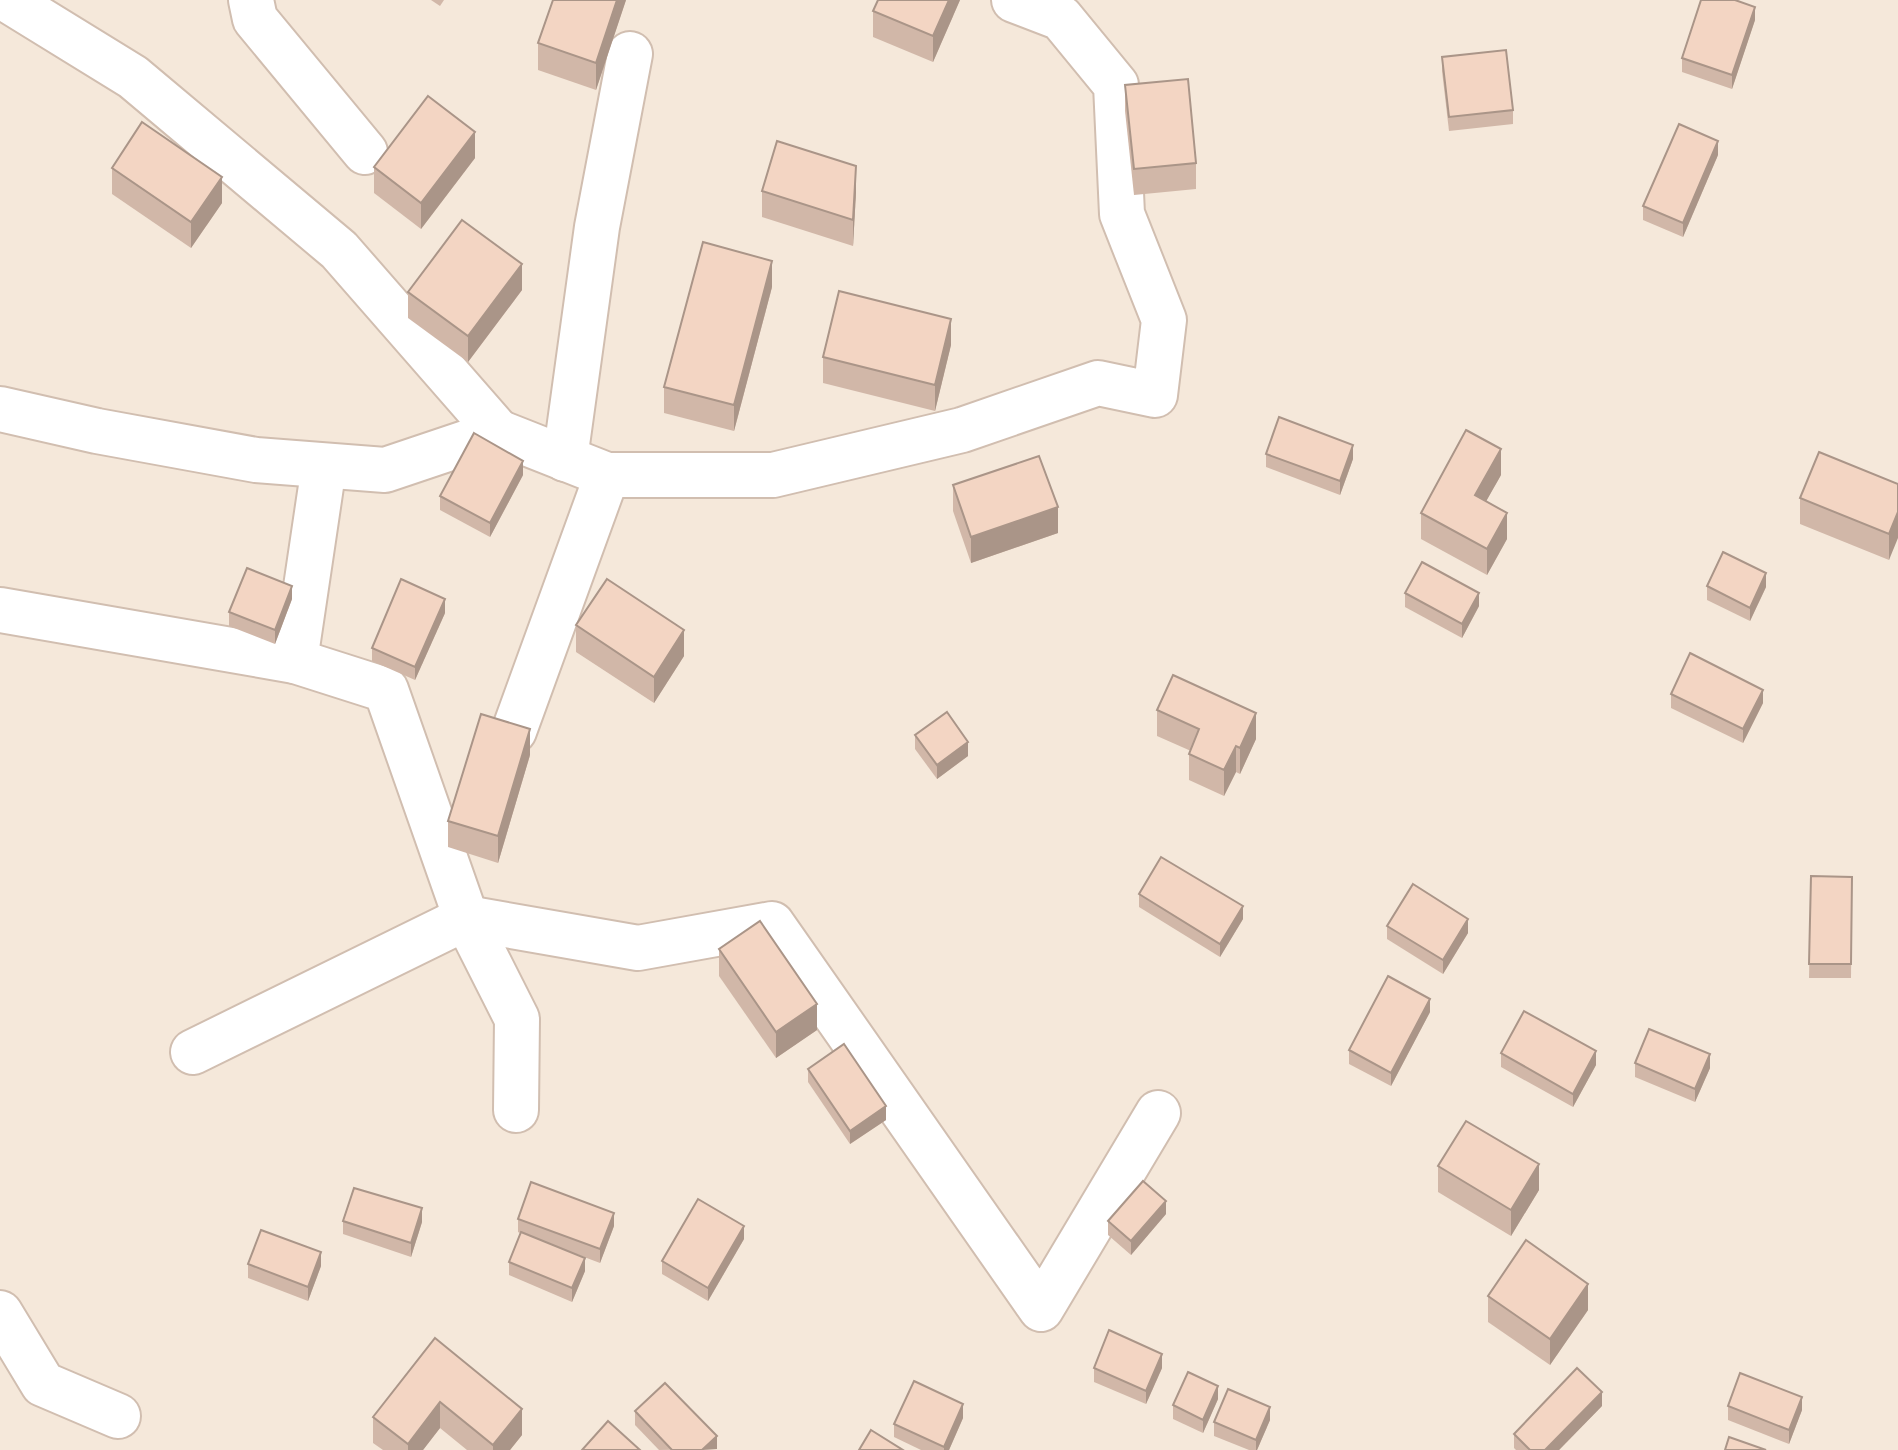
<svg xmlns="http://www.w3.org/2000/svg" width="1898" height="1450" font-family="Karla,sans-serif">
	<rect width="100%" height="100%" fill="#fdf6ec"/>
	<!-- residential -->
	<rect fill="#f5e8da" x="0" y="0" width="1898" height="1450"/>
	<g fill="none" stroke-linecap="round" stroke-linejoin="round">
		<defs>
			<g id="street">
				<path d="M8,0L133,77L339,250L498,432"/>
				<path d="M251,0L255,19L365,152"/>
				<path d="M0,409L97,431L256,460L385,470L498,432L607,475H773L962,430L1098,383L1155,395L1164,320L1122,214L1116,85L1061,18L1014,0"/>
				<path d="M565,459L597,227L630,54"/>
				<path d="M0,610L295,661L324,466"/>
				<path d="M295,661L386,690L466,918L517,1019L516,1110"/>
				<path d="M514,731L607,475"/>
				<path d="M193,1052L466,918L638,948L772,924L1041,1309L1158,1113"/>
				<path d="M0,1313L43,1384L118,1416"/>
			</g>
		</defs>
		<!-- street casing -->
		<use href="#street" stroke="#d1beb0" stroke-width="48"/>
		<!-- street -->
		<use href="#street" stroke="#fff" stroke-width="44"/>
	</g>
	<!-- wall -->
	<g fill="#d1b7a8">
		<path d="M431,0H444L440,6Z"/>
		<path d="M626,0L596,90L538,70V43Z"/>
		<path d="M960,0L933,62L873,37V11Z"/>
		<path d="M1755,20L1732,89L1682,72V58Z"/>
		<path d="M1442,57L1513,110V124L1449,131L1442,71Z"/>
		<path d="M1125,85L1196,163V189L1134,195L1125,111Z"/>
		<path d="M1718,155L1683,237L1643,220V206Z"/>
		<path d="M475,158L421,229L374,193V167Z"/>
		<path d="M112,168L222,203L191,248L112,194Z"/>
		<path d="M762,191L856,192L853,246L762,217Z"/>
		<path d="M772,287L734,431L664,413V387Z"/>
		<path d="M522,290L468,362L408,318V292Z"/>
		<path d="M951,345L935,411L823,383V357Z"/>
		<path d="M1266,454L1353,459L1340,495L1266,467Z"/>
		<path d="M523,475L490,537L440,510V496Z"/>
		<path d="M1501,475L1486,501L1507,539L1487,575L1421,539V513Z"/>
		<path d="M1898,484L1889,560L1800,524V498Z"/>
		<path d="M953,485L1058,533L971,563L953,511Z"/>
		<path d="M1707,586L1766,587L1750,621L1707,600Z"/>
		<path d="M1405,593L1479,606L1462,638L1405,607Z"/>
		<path d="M292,599L275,644L229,626V612Z"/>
		<path d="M445,613L415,680L372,661V648Z"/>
		<path d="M576,625L684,656L654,703L576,652Z"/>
		<path d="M1671,694L1763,703L1743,743L1671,708Z"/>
		<path d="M1157,710L1256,739L1240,774L1236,772L1224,796L1189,780V754L1191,751L1157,736Z"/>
		<path d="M915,735L968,756L937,779L915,749Z"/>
		<path d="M530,755L498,863L448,847V821Z"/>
		<path d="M1811,876L1852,877L1851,978H1809Z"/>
		<path d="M1139,894L1243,919L1220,957L1139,907Z"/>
		<path d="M1387,926L1468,933L1443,974L1387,939Z"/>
		<path d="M719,949L817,1030L776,1058L719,976Z"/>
		<path d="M1430,1012L1391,1086L1349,1064V1050Z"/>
		<path d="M1501,1053L1596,1065L1573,1107L1501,1067Z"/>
		<path d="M1635,1063L1710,1068L1695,1102L1635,1077Z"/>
		<path d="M808,1069L886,1120L850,1144L808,1082Z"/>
		<path d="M1438,1166L1539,1190L1511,1236L1438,1192Z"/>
		<path d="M1166,1214L1131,1255L1108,1235V1221Z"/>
		<path d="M518,1219L614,1226L600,1263L563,1249L585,1271L572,1302L509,1275V1262L520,1233L518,1232Z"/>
		<path d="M343,1221L422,1222L411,1257L343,1234Z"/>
		<path d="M744,1239L708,1301L662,1274V1261Z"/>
		<path d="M248,1264L321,1266L308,1301L248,1278Z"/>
		<path d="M1488,1296L1588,1310L1550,1365L1488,1322Z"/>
		<path d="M435,1338L522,1435L510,1450H467L440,1428L423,1450H383L373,1443V1417Z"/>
		<path d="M1094,1368H1162L1146,1404L1094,1382Z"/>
		<path d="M1218,1399L1203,1433L1173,1419V1405Z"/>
		<path d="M1602,1406L1559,1450H1516L1514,1448V1434Z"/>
		<path d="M1728,1406L1802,1410L1789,1444L1728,1420Z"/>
		<path d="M635,1411L717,1449L659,1450L635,1425Z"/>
		<path d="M963,1418L949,1450H921L894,1437V1424Z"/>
		<path d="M1270,1420L1257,1450H1249L1214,1436V1422Z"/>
	</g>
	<!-- shaded-wall -->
	<g fill="#aa9588">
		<path d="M617,0H626L596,90V63Z"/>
		<path d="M949,0H960L933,62V36Z"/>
		<path d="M1755,7V20L1732,89V75Z"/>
		<path d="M475,132V158L421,229V203Z"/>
		<path d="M1718,141V155L1683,237V223Z"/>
		<path d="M856,166V192L853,246V220Z"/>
		<path d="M222,177V203L191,248V222Z"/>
		<path d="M772,261V287L734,431V405Z"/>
		<path d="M522,264V290L468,362V336Z"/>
		<path d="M951,319V345L935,411V385Z"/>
		<path d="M1353,445V459L1340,495V481Z"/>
		<path d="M1501,449V475L1475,521V495Z"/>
		<path d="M523,461V475L490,537V523Z"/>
		<path d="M1058,507V533L971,563V537Z"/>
		<path d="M1898,512V538L1889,560V534Z"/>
		<path d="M1507,513V539L1487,575V549Z"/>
		<path d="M1766,573V587L1750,621V608Z"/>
		<path d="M292,586V599L275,644V630Z"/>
		<path d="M1479,593V606L1462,638V624Z"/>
		<path d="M445,599V613L415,680V667Z"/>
		<path d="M684,630V656L654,703V677Z"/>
		<path d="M1763,690V703L1743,743V729Z"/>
		<path d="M1256,713V739L1240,774V748Z"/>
		<path d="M530,729V755L498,863V836Z"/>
		<path d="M968,742V756L937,779V765Z"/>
		<path d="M1236,746V772L1224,796V770Z"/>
		<path d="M1243,906V919L1220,957V944Z"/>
		<path d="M1468,919V933L1443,974V960Z"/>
		<path d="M1430,999V1012L1391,1086V1073Z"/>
		<path d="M817,1004V1030L776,1058V1032Z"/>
		<path d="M1596,1051V1065L1573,1107V1094Z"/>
		<path d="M1710,1054V1068L1695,1102V1089Z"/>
		<path d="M886,1106V1120L850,1144V1131Z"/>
		<path d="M1539,1164V1190L1511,1236V1210Z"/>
		<path d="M1166,1201V1214L1131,1255V1241Z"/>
		<path d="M422,1208V1222L411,1257V1243Z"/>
		<path d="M614,1213V1226L600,1263V1249Z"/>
		<path d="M744,1226V1239L708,1301V1288Z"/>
		<path d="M321,1252V1266L308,1301V1287Z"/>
		<path d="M585,1258V1271L572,1302V1288Z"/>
		<path d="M1588,1284V1310L1550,1365V1339Z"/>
		<path d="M1162,1354V1368L1146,1404V1391Z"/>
		<path d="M1218,1386V1399L1203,1433V1420Z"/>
		<path d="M1602,1392V1406L1559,1450H1545Z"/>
		<path d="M1802,1397V1410L1789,1444V1430Z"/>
		<path d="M440,1402V1428L423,1450H408V1444Z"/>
		<path d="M963,1404V1418L949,1450H944V1447Z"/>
		<path d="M1270,1407V1420L1257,1450H1256V1440Z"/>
		<path d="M522,1409V1435L510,1450H493V1445Z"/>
		<path d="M717,1436V1449L702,1450Z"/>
	</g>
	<!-- building -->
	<g fill="#f3d5c3" stroke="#aa9588" stroke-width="2">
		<path d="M553,0H617L596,63L538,43Z"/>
		<path d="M878,0H949L933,36L873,11Z"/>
		<path d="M1701,0H1735L1755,7L1732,75L1682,58Z"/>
		<path d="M1506,50L1513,110L1449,117L1442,57Z"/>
		<path d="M1188,79L1196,163L1134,169L1125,85Z"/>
		<path d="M428,96L475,132L421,203L374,167Z"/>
		<path d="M142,122L222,177L191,222L112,168Z"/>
		<path d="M1679,124L1718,141L1683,223L1643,206Z"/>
		<path d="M777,141L856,166L853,220L762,191Z"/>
		<path d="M462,220L522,264L468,336L408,292Z"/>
		<path d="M703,242L772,261L734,405L664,387Z"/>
		<path d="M839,291L951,319L935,385L823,357Z"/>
		<path d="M1279,417L1353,445L1340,481L1266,454Z"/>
		<path d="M1466,430L1501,449L1475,495L1507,513L1487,549L1421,513Z"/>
		<path d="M474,433L523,461L490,523L440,496Z"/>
		<path d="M1819,452L1898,484V512L1889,534L1800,498Z"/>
		<path d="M1039,456L1058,507L971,537L953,485Z"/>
		<path d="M1723,552L1766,573L1750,608L1707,586Z"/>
		<path d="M1422,562L1479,593L1462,624L1405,593Z"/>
		<path d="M247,568L292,586L275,630L229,612Z"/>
		<path d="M401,579L445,599L415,667L372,648Z"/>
		<path d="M607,579L684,630L654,677L576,625Z"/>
		<path d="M1690,653L1763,690L1743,729L1671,694Z"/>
		<path d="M1173,675L1256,713L1240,748L1236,746L1224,770L1189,754L1199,729L1157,710Z"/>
		<path d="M947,712L968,742L937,765L915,735Z"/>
		<path d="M481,714L530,729L498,836L448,821Z"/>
		<path d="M1161,857L1243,906L1220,944L1139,894Z"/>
		<path d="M1811,876L1852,877L1851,964H1809Z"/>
		<path d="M1413,884L1468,919L1443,960L1387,926Z"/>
		<path d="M760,921L817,1004L776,1032L719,949Z"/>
		<path d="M1388,976L1430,999L1391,1073L1349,1050Z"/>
		<path d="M1524,1011L1596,1051L1573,1094L1501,1053Z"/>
		<path d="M1649,1029L1710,1054L1695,1089L1635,1063Z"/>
		<path d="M844,1044L886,1106L850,1131L808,1069Z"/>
		<path d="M1466,1121L1539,1164L1511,1210L1438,1166Z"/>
		<path d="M1143,1181L1166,1201L1131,1241L1108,1221Z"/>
		<path d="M531,1182L614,1213L600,1249L518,1219Z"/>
		<path d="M354,1188L422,1208L411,1243L343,1221Z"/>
		<path d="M698,1199L744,1226L708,1288L662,1261Z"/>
		<path d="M261,1230L321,1252L308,1287L248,1264Z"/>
		<path d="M521,1232L585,1258L572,1288L509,1262Z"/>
		<path d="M1526,1240L1588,1284L1550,1339L1488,1296Z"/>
		<path d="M1109,1330L1162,1354L1146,1391L1094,1368Z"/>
		<path d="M435,1338L522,1409L493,1445L440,1402L408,1444L373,1417Z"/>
		<path d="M1577,1368L1602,1392L1545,1450H1530L1514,1434Z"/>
		<path d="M1188,1372L1218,1386L1203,1420L1173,1405Z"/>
		<path d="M1740,1373L1802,1397L1789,1430L1728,1406Z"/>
		<path d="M914,1381L963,1404L944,1447L894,1424Z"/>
		<path d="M665,1383L717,1436L702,1450H672L635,1411Z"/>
		<path d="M1228,1389L1270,1407L1256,1440L1214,1422Z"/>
		<path d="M608,1421L640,1450H582Z"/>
		<path d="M871,1430L903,1450H859Z"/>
		<path d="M1729,1437L1766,1450H1725Z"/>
	</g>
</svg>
